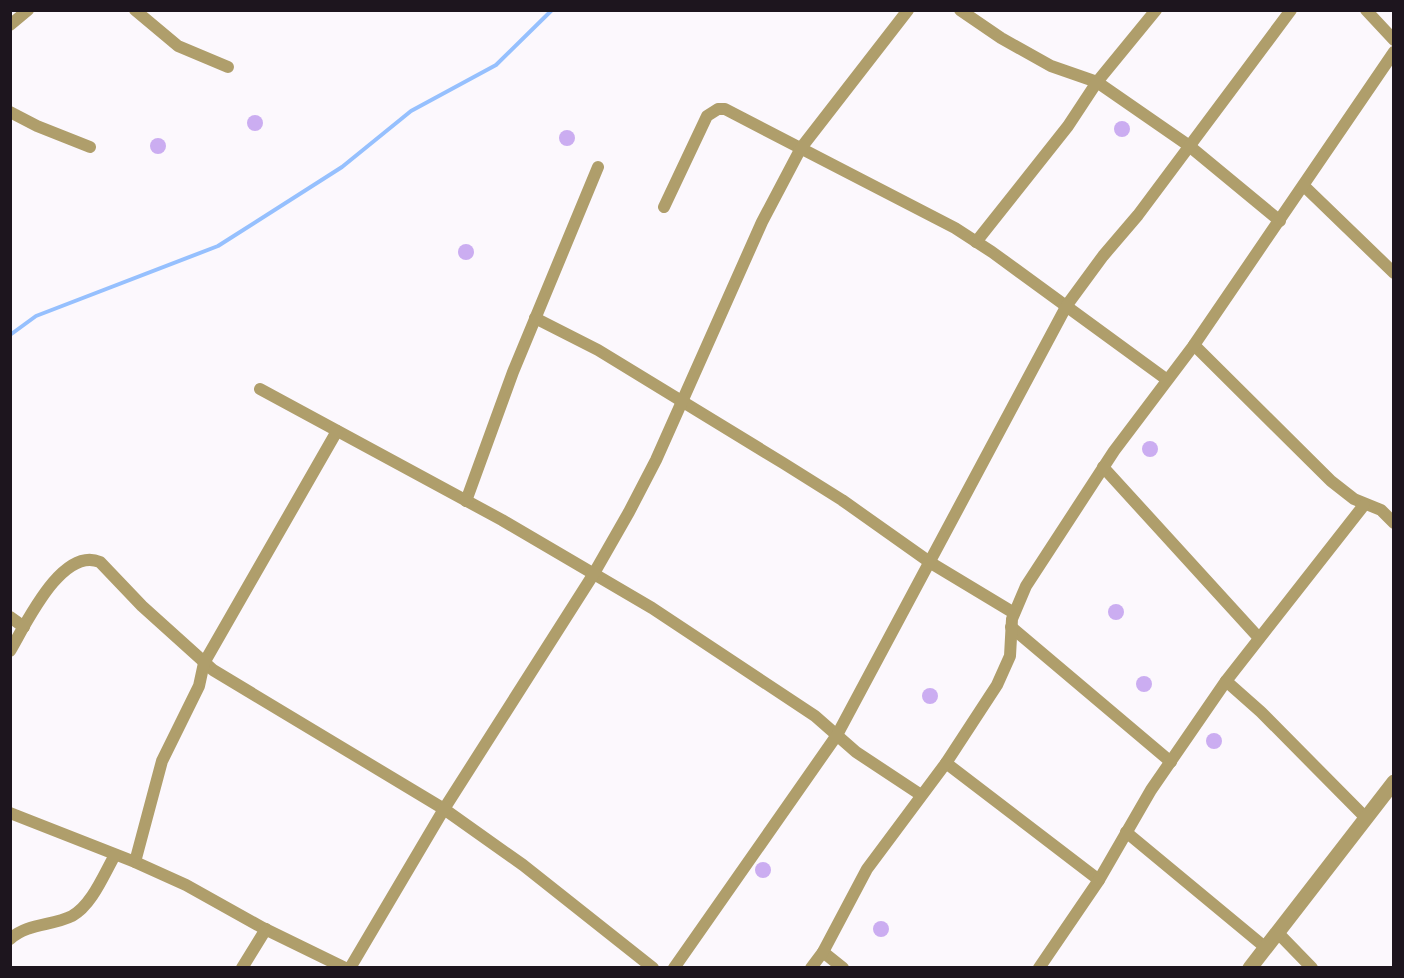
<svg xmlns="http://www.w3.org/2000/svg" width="1404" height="978" font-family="'Source Sans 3',sans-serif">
	<rect width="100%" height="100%" fill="#fcf8fd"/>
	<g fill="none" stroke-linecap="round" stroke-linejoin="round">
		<!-- stream -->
		<path stroke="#96c0fe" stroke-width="4" d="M10,335L36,316L218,246L342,167L411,111L496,65L552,10"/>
	</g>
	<!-- building -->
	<g fill="#cbadf1">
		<circle cx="255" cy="123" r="8"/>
		<circle cx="1122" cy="129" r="8"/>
		<circle cx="567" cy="138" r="8"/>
		<circle cx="158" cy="146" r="8"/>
		<circle cx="466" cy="252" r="8"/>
		<circle cx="1150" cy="449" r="8"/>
		<circle cx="1116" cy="612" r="8"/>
		<circle cx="1144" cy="684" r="8"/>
		<circle cx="930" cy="696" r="8"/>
		<circle cx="1214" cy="741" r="8"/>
		<circle cx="763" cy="870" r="8"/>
		<circle cx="881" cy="929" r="8"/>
	</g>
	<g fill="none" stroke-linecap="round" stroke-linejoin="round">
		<!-- minor -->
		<g stroke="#af9e6b" stroke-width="12">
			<path d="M135,10L178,46L228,67"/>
			<path d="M960,10L1001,38L1051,66L1097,82L1188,145L1280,221"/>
			<path d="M1366,10L1394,40"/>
			<path d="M10,25L28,10"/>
			<path d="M10,112L37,126L90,147"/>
			<path d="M1304,186L1394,273"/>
			<path d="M664,207L707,116L718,109H725L955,228L992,252L1166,379"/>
			<path d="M976,242L1068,126L1097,82L1156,10"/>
			<path d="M535,318L598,350L783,463L842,500L931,563L1014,613"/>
			<path d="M1194,345L1331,481L1354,499L1381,510L1394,523"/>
			<path d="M260,389L502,520L652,608L815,716L856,752L921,795"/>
			<path d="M1103,467L1259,638"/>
			<path d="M466,501L513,372L598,167"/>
			<path d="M10,617L24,627"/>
			<path d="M1011,627L1171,762"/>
			<path d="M10,651C26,624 62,546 100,562L142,606L213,670L444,809L523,865L653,968"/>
			<path d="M1226,681L1261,712L1365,817"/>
			<path d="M946,763L1099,880"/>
			<path d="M10,813L135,862L186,885L263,928L345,968"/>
			<path d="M1126,832L1266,948"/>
			<path d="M135,862L162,761L199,686L204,663L337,431"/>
			<path d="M1277,932L1312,968"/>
			<path d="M10,939C28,923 52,926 72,916C92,905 104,874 115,855"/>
			<path d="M823,952L843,968"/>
			<path d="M242,968L266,929"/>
			<path d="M350,968L444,809L593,575L629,512L656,460L762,222L801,148L908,10"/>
			<path d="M674,968L837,735L1067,305L1103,256L1138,215L1291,10"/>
			<path d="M811,968L823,952L867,869L946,763L997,685L1010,656L1012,619L1026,586L1114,451L1194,345L1394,52"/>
			<path d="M1039,968L1099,880L1151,790L1226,681L1364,505"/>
		</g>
		<!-- tertiary -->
		<path stroke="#af9e6b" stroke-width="15" d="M1250,968L1394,782"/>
	</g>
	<!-- border -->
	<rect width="1404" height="978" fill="none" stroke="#1d151e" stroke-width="24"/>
</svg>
